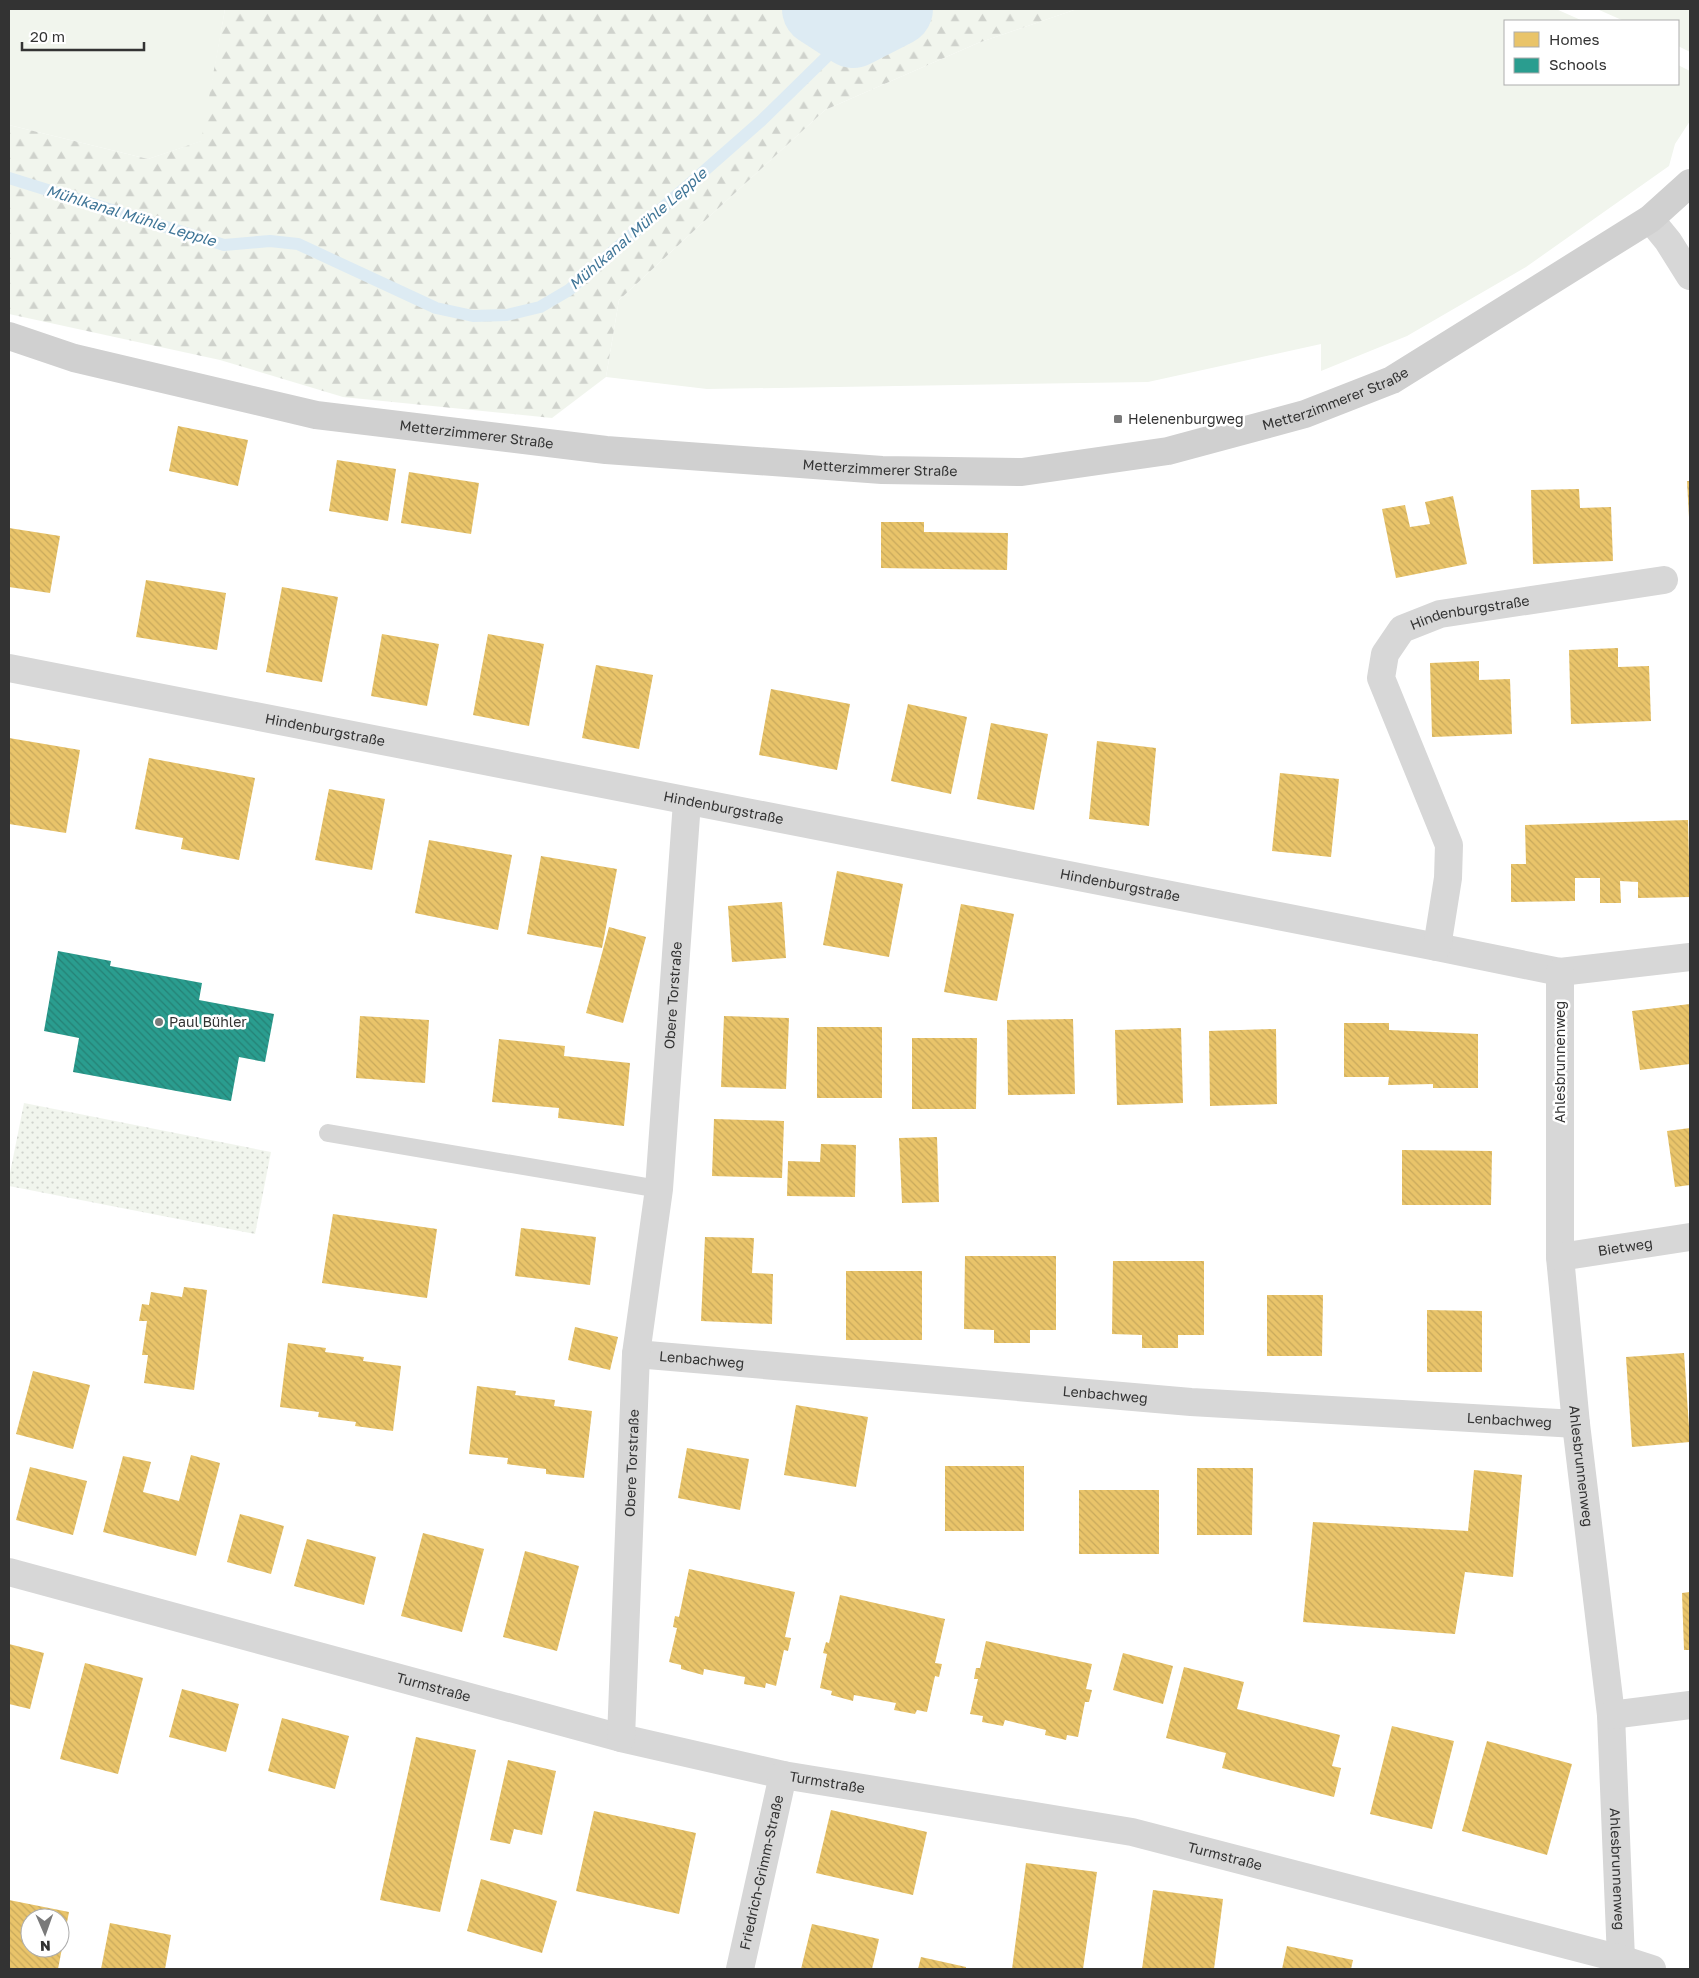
<svg xmlns="http://www.w3.org/2000/svg" width="1699" height="1978" font-family="'Golos Text',sans-serif">
	<defs>
		<pattern id="forest-firs" width="22" height="20" patternUnits="userSpaceOnUse" patternTransform="scale(1.25)"><rect width="22" height="20" fill="#f1f5ed"/><path d="M5 1l3.5 6h-7zM16 11l3.5 6h-7z" fill="#cfd2cc"/></pattern>
		<pattern id="park-dots" width="8" height="8" patternUnits="userSpaceOnUse" patternTransform="scale(1.25)"><rect width="8" height="8" fill="#f1f5ed"/><path d="M2 2h.1M6 6h.1" fill="none" stroke="#cfd2cc" stroke-width="1.8" stroke-linecap="round"/></pattern>
		<pattern id="homes-back-hatch" width="6" height="6" patternUnits="userSpaceOnUse" patternTransform="scale(1.25)"><rect width="6" height="6" fill="#e9c46a"/><path d="M-1 5l2 2M0 0l6 6M5-1l2 2" fill="none" stroke="#c8a95c"/></pattern>
		<pattern id="schools-back-hatch" width="6" height="6" patternUnits="userSpaceOnUse" patternTransform="scale(1.25)"><rect width="6" height="6" fill="#2a9d8f"/><path d="M-1 5l2 2M0 0l6 6M5-1l2 2" fill="none" stroke="#258175"/></pattern>
	</defs>
	<rect width="100%" height="100%" fill="#fff"/>
	<!-- grass -->
	<g fill="#f1f5ed">
		<path d="M9,9H225L202,141L148,159L9,125Z"/>
		<path d="M1077,9H1556L1583,21H1505V84H1678V65L1690,71V121L1675,144L1669,166L1526,267L1407,336L1321,371V344L1148,382L707,389L606,377L619,300L825,110L978,43Z"/>
		<path d="M1597,9H1690V52L1678,46V21H1624Z"/>
	</g>
	<!-- forest -->
	<path fill="url(#forest-firs)" d="M225,9H1077L978,43L825,110L619,300L606,377L552,418L343,397L220,360L9,314V125L148,159L201,141Z"/>
	<!-- park -->
	<path fill="url(#park-dots)" d="M24,1103L271,1152L255,1234L9,1186V1178Z"/>
	<!-- homes -->
	<g fill="url(#homes-back-hatch)" fill-rule="evenodd">
		<path d="M178,426L248,440L238,486L169,471Z"/>
		<path d="M337,460L396,469L388,521L329,511Z"/>
		<path d="M409,472L479,483L471,534L401,523Z"/>
		<path d="M1687,481H1690V517H1689Z"/>
		<path d="M1579,489L1580,508L1611,507L1613,561L1533,564L1531,490Z"/>
		<path d="M1453,496L1467,564L1396,578L1382,509L1405,505L1410,527L1430,524L1425,502Z"/>
		<path d="M881,522H924V532L1008,533L1007,570L881,568Z"/>
		<path d="M9,528L60,536L50,593L9,587Z"/>
		<path d="M146,580L226,593L217,650L136,637Z"/>
		<path d="M282,587L338,597L322,682L266,672Z"/>
		<path d="M382,634L439,644L427,706L371,696Z"/>
		<path d="M488,634L544,644L529,726L473,715Z"/>
		<path d="M1618,648V667L1649,666L1651,721L1571,724L1569,650Z"/>
		<path d="M1479,661V680L1510,679L1512,734L1432,737L1430,663Z"/>
		<path d="M596,665L653,675L639,749L582,738Z"/>
		<path d="M771,689L850,704L837,770L759,755Z"/>
		<path d="M908,704L967,717L951,794L891,781Z"/>
		<path d="M991,723L1048,734L1034,810L977,799Z"/>
		<path d="M9,738L80,750L66,833L9,824Z"/>
		<path d="M1097,741L1156,748L1149,826L1089,819Z"/>
		<path d="M149,758L255,778L239,860L181,849L183,838L135,829Z"/>
		<path d="M1280,773L1339,779L1331,857L1272,851Z"/>
		<path d="M329,789L385,799L372,870L315,860Z"/>
		<path d="M1688,820L1690,897L1638,898V882L1620,881L1621,903H1600V878H1575V901L1511,902V864H1526L1525,825Z"/>
		<path d="M429,840L512,855L498,930L415,913Z"/>
		<path d="M541,856L617,869L602,948L527,934Z"/>
		<path d="M837,871L903,884L889,957L823,945Z"/>
		<path d="M782,902L786,958L732,962L728,906Z"/>
		<path d="M961,904L1014,914L997,1001L944,992Z"/>
		<path d="M609,927L646,937L623,1023L586,1013Z"/>
		<path d="M1690,1004V1064L1640,1070L1632,1011Z"/>
		<path d="M360,1016L429,1020L425,1083L356,1078Z"/>
		<path d="M724,1016L789,1018L786,1089L721,1087Z"/>
		<path d="M1073,1019L1075,1094L1008,1095L1007,1020Z"/>
		<path d="M1344,1023H1389V1030L1478,1034V1088H1433V1084L1388,1085L1389,1077H1344Z"/>
		<rect x="817" y="1027" width="65" height="71"/>
		<path d="M1181,1028L1183,1103L1117,1105L1115,1030Z"/>
		<path d="M1276,1029L1277,1104L1210,1106L1209,1031Z"/>
		<path d="M912,1038H977L976,1109H912Z"/>
		<path d="M499,1039L565,1046L564,1056L630,1063L624,1126L558,1118L559,1108L492,1102Z"/>
		<path d="M714,1119L784,1121L782,1178L712,1176Z"/>
		<path d="M1690,1128V1185L1675,1187L1667,1131Z"/>
		<path d="M937,1137L939,1202L902,1203L899,1138Z"/>
		<path d="M821,1144L856,1145L855,1197L787,1196L788,1161L820,1162Z"/>
		<path d="M1402,1150L1492,1151L1491,1205H1402Z"/>
		<path d="M333,1214L437,1229L427,1298L322,1283Z"/>
		<path d="M521,1228L596,1237L590,1285L515,1276Z"/>
		<path d="M705,1237L754,1238L752,1273L773,1274L772,1324L701,1321Z"/>
		<path d="M965,1256H1056V1330H1030V1343H994V1330L964,1329Z"/>
		<path d="M1113,1261H1204V1335H1178V1348H1142V1335L1112,1334Z"/>
		<rect x="846" y="1271" width="76" height="69"/>
		<path d="M184,1287L207,1290L194,1390L144,1383L148,1355H142L147,1321H139L142,1304L149,1305L151,1292L182,1297Z"/>
		<path d="M1267,1295H1323L1322,1356H1267Z"/>
		<path d="M1427,1310L1482,1311V1372H1427Z"/>
		<path d="M575,1327L618,1337L610,1370L568,1360Z"/>
		<path d="M288,1343L326,1348L325,1352L364,1357L363,1361L401,1366L393,1431L355,1426L356,1422L318,1417L319,1412L280,1407Z"/>
		<path d="M1684,1353L1690,1442L1632,1447L1626,1357Z"/>
		<path d="M33,1371L90,1385L73,1449L16,1434Z"/>
		<path d="M477,1386L516,1391L515,1395L555,1400L554,1406L592,1411L584,1478L546,1474V1469L507,1464L508,1458L469,1454Z"/>
		<path d="M796,1405L868,1417L856,1487L784,1475Z"/>
		<path d="M687,1448L749,1459L740,1510L678,1498Z"/>
		<path d="M191,1455L220,1463L196,1556L103,1532L123,1456L151,1462L143,1492L179,1501Z"/>
		<rect x="945" y="1466" width="79" height="65"/>
		<path d="M30,1467L87,1481L73,1535L16,1520Z"/>
		<path d="M1197,1468H1253L1252,1535H1197Z"/>
		<path d="M1474,1470L1522,1475L1513,1577L1465,1572L1455,1634L1303,1622L1313,1522L1468,1531Z"/>
		<rect x="1079" y="1490" width="80" height="64"/>
		<path d="M240,1514L284,1526L271,1574L227,1562Z"/>
		<path d="M423,1533L484,1549L462,1632L401,1616Z"/>
		<path d="M307,1539L376,1557L364,1605L294,1586Z"/>
		<path d="M525,1551L579,1566L557,1651L503,1637Z"/>
		<path d="M689,1569L795,1592L785,1637L791,1638L788,1651L784,1650L776,1686L766,1683L765,1688L744,1684L745,1677L704,1669L703,1675L681,1669V1665L669,1662L677,1628L673,1627L675,1616L679,1617Z"/>
		<path d="M1690,1592V1650H1684L1682,1593Z"/>
		<path d="M840,1595L945,1619L935,1663L942,1664L939,1677L935,1676L927,1712L917,1710L915,1714L894,1710L896,1703L854,1695L853,1701L831,1695L832,1691L820,1688L827,1654L823,1653L826,1642L829,1643Z"/>
		<path d="M986,1641L1092,1664L1086,1689L1092,1690L1089,1702H1085L1078,1737L1067,1735L1066,1740L1045,1735L1046,1730L1005,1720L1003,1726L982,1722L983,1716L970,1714L978,1679H974L976,1668H980Z"/>
		<path d="M9,1644L44,1653L30,1709L9,1704Z"/>
		<path d="M1123,1653L1173,1666L1163,1704L1113,1690Z"/>
		<path d="M85,1663L143,1678L118,1774L60,1759Z"/>
		<path d="M1184,1667L1244,1682L1237,1709L1340,1735L1332,1766L1341,1768L1334,1797L1222,1768L1226,1753L1166,1738Z"/>
		<path d="M182,1689L239,1704L226,1752L169,1737Z"/>
		<path d="M282,1718L349,1736L335,1789L268,1771Z"/>
		<path d="M1392,1726L1454,1741L1432,1829L1370,1814Z"/>
		<path d="M416,1737L476,1750L440,1912L380,1900Z"/>
		<path d="M1487,1741L1572,1764L1547,1855L1462,1831Z"/>
		<path d="M508,1760L556,1771L542,1835L514,1829L510,1844L490,1840Z"/>
		<path d="M831,1810L927,1832L913,1895L816,1873Z"/>
		<path d="M594,1811L696,1833L679,1914L576,1891Z"/>
		<path d="M1026,1863L1097,1872L1083,1969H1012Z"/>
		<path d="M481,1879L557,1901L542,1953L467,1931Z"/>
		<path d="M1153,1890L1223,1899L1214,1969H1142Z"/>
		<path d="M9,1900L69,1912L58,1969H9ZM30,1918H60V1948H30Z"/>
		<path d="M110,1923L171,1935L165,1969H101Z"/>
		<path d="M812,1924L879,1939L872,1969H801Z"/>
		<path d="M1287,1946L1353,1960L1351,1969H1282Z"/>
		<path d="M921,1957L966,1967V1969H918Z"/>
	</g>
	<!-- schools -->
	<path fill="url(#schools-back-hatch)" d="M58,951L111,961L110,966L202,983L199,1000L274,1014L265,1062L239,1057L231,1101L73,1072L79,1038L44,1031Z"/>
	<g fill="none" stroke-linecap="round" stroke-linejoin="round">
		<!-- stream -->
		<path stroke="#ddebf3" stroke-width="12" d="M9,178L224,245L270,241L298,244L436,308L473,316L507,315L540,307L569,290L761,121L853,31"/>
		<!-- river -->
		<path stroke="#ddebf3" stroke-width="74" d="M819,9L853,31L896,9"/>
		<!-- service -->
		<path stroke="#d7d7d7" stroke-width="18" d="M328,1133L659,1189"/>
		<!-- minor -->
		<g stroke="#d7d7d7" stroke-width="28">
			<path d="M1650,219L1668,241L1690,276"/>
			<path id="s1" d="M9,668L1437,947L1560,972L1690,957"/>
			<path id="s2" d="M1437,947L1448,878L1449,845L1381,678L1385,654L1402,629L1440,614L1664,580"/>
			<path id="s3" d="M1560,972V1257L1576,1424L1611,1715L1621,1959"/>
			<path id="s4" d="M1560,1257L1690,1237"/>
			<path id="s5" d="M636,1354L1191,1402L1576,1424"/>
			<path id="s6" d="M9,1572L621,1738L783,1775L1132,1832L1621,1959L1652,1969"/>
			<path d="M1611,1715L1690,1705"/>
			<path id="s7" d="M621,1738L636,1354L659,1189L687,802"/>
			<path id="s8" d="M740,1969L783,1775"/>
		</g>
		<!-- secondary -->
		<path stroke="#d0d0d0" stroke-width="28" id="s9" d="M9,336L74,358L316,415L606,450L882,470L1022,472L1168,451L1305,414L1392,380L1650,219L1690,183"/>
	</g>
	<!-- markers -->
	<g fill="#7a7a7a" stroke="#fff" stroke-width="2">
		<rect x="1113" y="414" width="10" height="10" rx="2.5"/>
		<circle cx="159" cy="1022" r="5"/>
	</g>
	<g text-anchor="middle" stroke-width="5" stroke-linejoin="round" paint-order="stroke">
		<!-- street labels -->
		<g font-size="14" fill="#333" stroke="#fff">
			<text dy="5" stroke="none"><textPath href="#s9" startOffset="1349">Metterzimmerer Straße</textPath></text>
			<text dy="5" stroke="none"><textPath href="#s9" startOffset="479">Metterzimmerer Straße</textPath></text>
			<text dy="5" stroke="none"><textPath href="#s9" startOffset="884">Metterzimmerer Straße</textPath></text>
			<text dy="5" stroke="none"><textPath href="#s2" startOffset="408">Hindenburgstraße</textPath></text>
			<text dy="5" stroke="none"><textPath href="#s1" startOffset="322">Hindenburgstraße</textPath></text>
			<text dy="5" stroke="none"><textPath href="#s1" startOffset="728">Hindenburgstraße</textPath></text>
			<text dy="5" stroke="none"><textPath href="#s1" startOffset="1132">Hindenburgstraße</textPath></text>
			<text dy="5" stroke="none"><textPath href="#s7" startOffset="745">Obere Torstraße</textPath></text>
			<text transform="translate(1560 1062) rotate(-90)" y="5">Ahlesbrunnenweg</text>
			<text dy="5" stroke="none"><textPath href="#s4" startOffset="66">Bietweg</textPath></text>
			<text dy="5" stroke="none"><textPath href="#s5" startOffset="66">Lenbachweg</textPath></text>
			<text dy="5" stroke="none"><textPath href="#s5" startOffset="471">Lenbachweg</textPath></text>
			<text dy="5" stroke="none"><textPath href="#s5" startOffset="876">Lenbachweg</textPath></text>
			<text dy="5" stroke="none"><textPath href="#s7" startOffset="275">Obere Torstraße</textPath></text>
			<text dy="5" stroke="none"><textPath href="#s3" startOffset="495">Ahlesbrunnenweg</textPath></text>
			<text dy="5" stroke="none"><textPath href="#s6" startOffset="440">Turmstraße</textPath></text>
			<text dy="5" stroke="none"><textPath href="#s6" startOffset="845">Turmstraße</textPath></text>
			<text dy="5" stroke="none"><textPath href="#s6" startOffset="1250">Turmstraße</textPath></text>
			<text dy="5" stroke="none"><textPath href="#s3" startOffset="900">Ahlesbrunnenweg</textPath></text>
			<text dy="5" stroke="none"><textPath href="#s8" startOffset="99">Friedrich-Grimm-Straße</textPath></text>
		</g>
		<!-- poi labels -->
		<g font-size="14" fill="#333" stroke="#fff" text-anchor="start">
			<text x="1128" y="424">Helenenburgweg</text>
			<text x="169" y="1027">Paul Bühler</text>
		</g>
		<!-- water labels -->
		<g font-size="15" font-style="italic" fill="#3f7597" stroke="#fff">
			<text transform="translate(131 216) rotate(17)" y="5">Mühlkanal Mühle Lepple</text>
			<text transform="translate(638 229) rotate(-41)" y="5">Mühlkanal Mühle Lepple</text>
		</g>
	</g>
	<!-- border -->
	<rect width="1699" height="1978" fill="none" stroke="#333333" stroke-width="20"/>
	<!-- legend -->
	<rect x="1504" y="20" width="175" height="65" fill="#ffffff" stroke="#adadad"/>
	<rect x="1514" y="32" width="25" height="15" fill="#e9c46a" stroke="#adadad"/>
	<text x="1549" y="45" font-size="15" fill="#333333">Homes</text>
	<rect x="1514" y="58" width="25" height="15" fill="#2a9d8f" stroke="#adadad"/>
	<text x="1549" y="70" font-size="15" fill="#333333">Schools</text>
	<!-- north arrow -->
	<g transform="translate(45 1933) rotate(178)"><circle r="24" fill="#ffffff" stroke="#adadad"/>
	<path d="M0-4L9 19L0 12L-9 19Z" fill="#7a7a7a"/>
	<text y="-8" font-size="14" font-weight="bold" text-anchor="middle" fill="#333333">N</text>
	</g>
	<!-- scale -->
	<path d="M22 42v8h122v-8" fill="none" stroke="#333333" stroke-width="2.5"/>
	<text x="30" y="42" font-size="15" fill="#333333" stroke="#ffffff" stroke-width="4" paint-order="stroke">20 m</text>
</svg>
